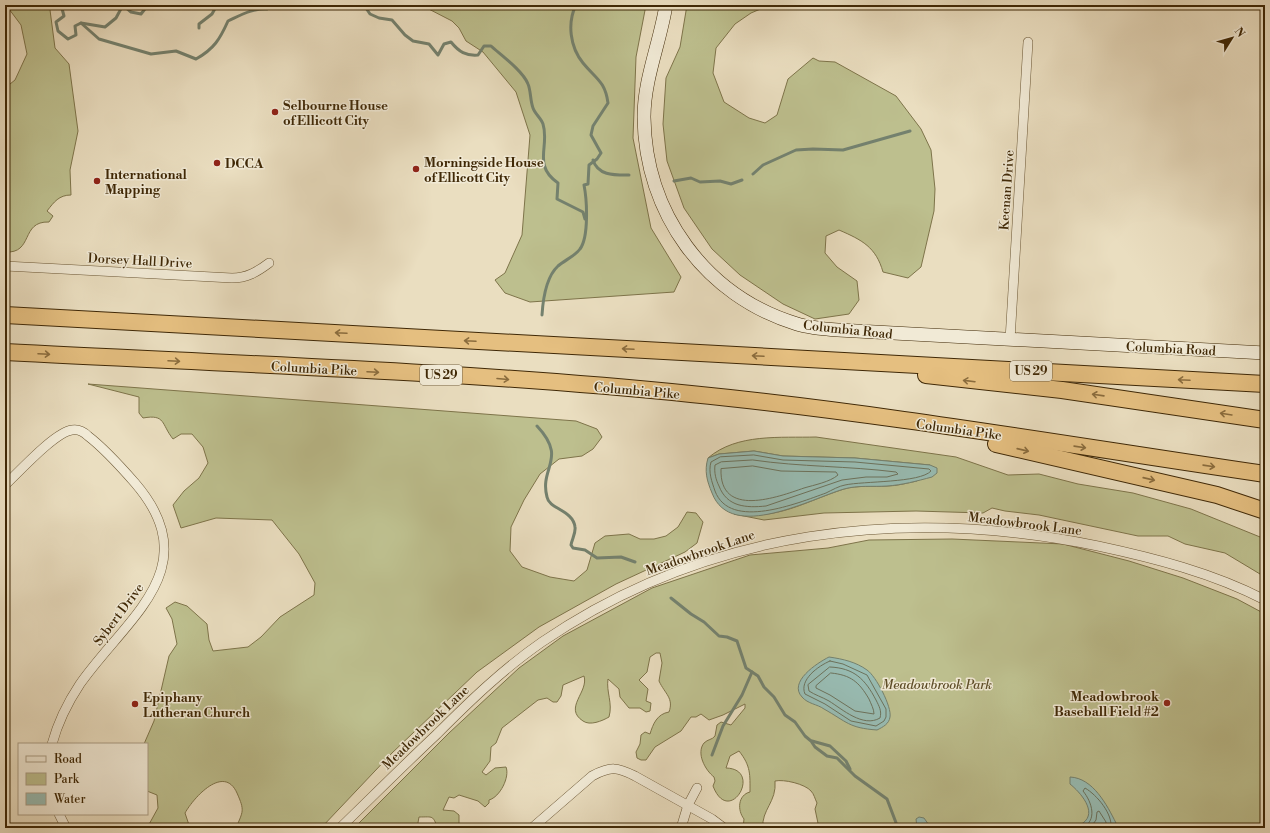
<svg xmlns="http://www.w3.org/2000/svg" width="1270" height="833" font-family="'Libre Bodoni',serif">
	<rect width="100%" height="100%" fill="#eadec0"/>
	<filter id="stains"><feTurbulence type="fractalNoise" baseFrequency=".005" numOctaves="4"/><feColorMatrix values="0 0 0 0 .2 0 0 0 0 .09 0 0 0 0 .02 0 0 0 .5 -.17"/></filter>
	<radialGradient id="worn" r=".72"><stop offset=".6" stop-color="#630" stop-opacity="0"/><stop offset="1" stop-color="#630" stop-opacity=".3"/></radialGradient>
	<!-- green -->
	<g fill="#bdbf8e" stroke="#7e744a">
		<path d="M6,5H46L50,10L55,48L69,64L78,131L70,170L71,195C59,195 54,202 47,211L53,216L49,222C20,221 34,254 5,252V88L15,80L27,54L21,25Z"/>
		<path d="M421,5H646L636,57L633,138L651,228L681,277L674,292L530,302L505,293L495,280L505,273L522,235L530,135L516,92L483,52L466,41L459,28L452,21Z"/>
		<path d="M687,5H770L751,13L735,24L716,48L713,73L724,102L749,118L765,123L777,115L788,79L813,58L819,61L835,62L896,96L921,129L931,150L935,189L934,211L921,267L908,278L883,272C876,247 862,240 839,230L826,236L825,253L837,267L857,281L859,300L849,314L815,319L783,304L740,275L712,249L684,208L667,161L663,124L666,78L680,47Z"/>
		<path d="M88,384L576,421L597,429L602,437L593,449L582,456L559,459L540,474L524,500L511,527L510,551L522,567L550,577L574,581L587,570L595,543L605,536L629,534L640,539H654L666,536L678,527L687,512L696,513L703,522L697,543L685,552L616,584L539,627L477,672L392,753L321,828H236C243,811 245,811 237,793C224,764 194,797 185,813L190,828H147L158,808L157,795L147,791V744H144L154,721L169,656L177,644L172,619L166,608L175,602L187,606L207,624L209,640L213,651L248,647L261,637L280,617L314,595L315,583L299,554L272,520L216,518L181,528L173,505L184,491L199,478L208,463L203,447L192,434H181L173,439C161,424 166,414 143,418L139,413V397Z"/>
		<path d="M816,437L956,457L1008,475L1039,474L1078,484L1133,493L1191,509L1265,539V577L1225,553L1185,544L1168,536H1138L1039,515L1005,511L992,508L983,513L916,511L824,513L764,520L734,514C778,520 804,502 844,489C858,485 873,487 887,486C897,486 907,483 917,481L930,465L855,458L783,456L754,451L719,454L708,458C737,433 781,438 816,437Z"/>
		<path d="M952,539L1063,544L1129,561L1183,578L1237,599L1265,614V828H819L815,809L817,803C815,799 814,794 811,791C805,784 784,779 775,781C777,802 761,810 763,828H743L744,819C737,810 738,795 750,792C750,775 751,766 739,751L730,756L726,768C764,769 729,828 713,786L715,781L714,777C705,770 696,753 704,743C708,739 712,740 715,736L717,725L721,722L731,725L745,708V704L723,715L709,720L701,714L696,717H691L681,731L655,747L646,760H641L637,758L636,752L640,744L641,735L645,732L650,734C653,724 657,714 669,712C674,698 665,694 659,681L662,663L660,653H656L650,657L647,672L639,680L648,689L646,701L651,703L650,711L646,712L640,708H629L620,697L619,689L608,679C606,692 613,703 609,717C602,721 590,726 583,721C563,708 589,692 584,676L563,685L561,696L557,702H553L547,698L538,700L502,728L496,743L491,747L490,761L482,772L486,775L495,768L506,767C510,777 500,797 489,800V803L485,807L478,801L459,795L454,798L449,797L443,810L454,811L459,815V828H438C432,815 434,817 419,817L417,828H354L449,733L519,668L563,636L652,588L750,555L828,548L869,540Z"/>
	</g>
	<!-- water -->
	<g fill="#98bcb3" stroke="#74816e">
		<path d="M754,451L783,456L855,458L930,465L937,468V473L932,477C917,481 902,485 887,486C873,487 858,485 844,489C812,498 731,543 712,493C707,481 704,471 708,458L719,454Z"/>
		<path d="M829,657C843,659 856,662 867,670C876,676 892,707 890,717C889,724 883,727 877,730C849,728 847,722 824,709C817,704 808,704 802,697C788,682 817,663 829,657Z"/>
		<path d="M1070,777C1093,778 1107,805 1116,823L1114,828H1071C1075,827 1080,825 1083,823C1098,812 1080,792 1070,784Z"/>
		<path d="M919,817L924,818L931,828H917L916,819Z"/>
	</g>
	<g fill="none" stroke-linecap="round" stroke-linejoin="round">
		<!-- shore -->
		<g stroke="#6c725c" stroke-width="1">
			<path d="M754,455L783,460L855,462L929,469L931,471C920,483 863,481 845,485C839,486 832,490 826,493C798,503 730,531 715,491C712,482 708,472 711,462L720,457Z"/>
			<path d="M753,460C801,467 848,466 896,472L898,474L887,477H866L842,480L766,506C746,508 727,507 719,486C716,480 714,473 715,465L721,462Z"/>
			<path d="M753,466L781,471L836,472L838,475C830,482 814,485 804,488C778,497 719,519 721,469Z"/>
			<path d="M830,661L843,664L867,675L886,709V717L884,721L876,726L851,721L825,704L805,694C799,680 818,666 830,661Z"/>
			<path d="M830,667C854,668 865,679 876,700C879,706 882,711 880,718C863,728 842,709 829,701C822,697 815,695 809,691L808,685Z"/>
			<path d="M831,673C851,675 859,682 869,699C871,704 874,709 874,714L855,711L830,695L816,688V686Z"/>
			<path d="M1082,828C1098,821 1092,802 1083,791L1085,788C1097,795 1113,814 1111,828"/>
			<path d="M1090,828L1096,820L1097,812L1099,811L1106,822V828"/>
		</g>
		<!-- stream -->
		<g stroke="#74816e" stroke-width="3">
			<path d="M61,5L64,16L56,22L58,31L68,39L76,35L75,26L81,23L105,27L116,18L123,5L131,12L141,14L148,5"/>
			<path d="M364,5L370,14L379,18L392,20L405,35L413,41L429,44L438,55L444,44L451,42C459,52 466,56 478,55L484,46H491C501,55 523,71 528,84C531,91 530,100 533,108C535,114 541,118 543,124C550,146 532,165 558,183L557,199L583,212L585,219"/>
			<path d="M81,23L99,39L151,54L176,51L196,59C214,49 220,39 228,21C241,15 253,8 267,9L273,5"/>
			<path d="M199,28V24L212,14L217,5"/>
			<path d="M593,160C598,176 615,175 629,175"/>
			<path d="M753,174L763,165L796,150L813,149L843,150L910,131"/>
			<path d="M674,181L691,178L700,182L720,181L731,184L742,180"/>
			<path d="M542,315C543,299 546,277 558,266C565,260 575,256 580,249C589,237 587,200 584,185L588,184L589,165L597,159L601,153L591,135L593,126L608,103C605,81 596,79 583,63C570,47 567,23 576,5"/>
			<path d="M537,426C568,459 539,467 547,497C549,509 573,510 575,527C576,533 572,539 571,545L573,548L585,550L597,558L621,557L635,562"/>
			<path d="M671,598L691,614L704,622L719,636L727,637L737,641L746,668L758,676L764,687L774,697L785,715L795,722L805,736L811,741L815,747L827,756L837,758L855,776L887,799L898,828"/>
			<path d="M812,741L830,746L846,761L850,769"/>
			<path d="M712,755L723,726L742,695L752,672"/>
		</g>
		<defs>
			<g id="street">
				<path d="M5,266L232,278C247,278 257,272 269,263"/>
				<path d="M1010,340L1028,42"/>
				<path d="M5,485C19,472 55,432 72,430C78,429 84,432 88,436C105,449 121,467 135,483C208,568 127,617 80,684C68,702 58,722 52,744"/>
				<path d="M59,814L66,828"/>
				<path d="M340,828C372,797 404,765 437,734C470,701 503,669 542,642C707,529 904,506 1098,546C1154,558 1213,573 1265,600"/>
				<path d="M532,828L592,776C611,766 617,767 635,776L712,819L724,828"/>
				<path d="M681,828L688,805L697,788"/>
			</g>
			<path id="secondary" d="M666,5C660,43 644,79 644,117C645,213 705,296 797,324C810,328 824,329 838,330L1265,353"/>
			<g id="highway">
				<path d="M5,315L1265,384"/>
				<path d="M5,352C234,364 463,371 691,394C883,413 1074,446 1265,474"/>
				<path d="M926,375L1062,390L1265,420"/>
				<path d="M996,444L1217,495L1265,511"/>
			</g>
		</defs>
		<!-- street casing -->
		<use href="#street" stroke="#6a5634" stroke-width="10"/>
		<!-- secondary casing -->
		<use href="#secondary" stroke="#3f2806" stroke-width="14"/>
		<!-- highway casing -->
		<use href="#highway" stroke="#3f2806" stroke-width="18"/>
		<!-- street -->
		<use href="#street" stroke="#f1ead6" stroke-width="9"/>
		<!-- secondary -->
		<use href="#secondary" stroke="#f1ead6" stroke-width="13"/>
		<!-- highway -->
		<use href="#highway" stroke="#e5bf80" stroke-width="16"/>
	</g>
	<!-- one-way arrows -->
	<defs><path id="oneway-shaft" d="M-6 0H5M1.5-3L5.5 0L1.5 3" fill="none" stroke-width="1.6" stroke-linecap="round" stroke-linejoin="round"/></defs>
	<g stroke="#8a6c3d">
		<use href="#oneway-shaft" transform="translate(341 333) rotate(-177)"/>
		<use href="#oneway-shaft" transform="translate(470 341) rotate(-177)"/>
		<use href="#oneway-shaft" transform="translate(628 349) rotate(-177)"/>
		<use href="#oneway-shaft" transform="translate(44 354) rotate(3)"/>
		<use href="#oneway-shaft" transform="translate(758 356) rotate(-177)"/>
		<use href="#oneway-shaft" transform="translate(174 361) rotate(3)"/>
		<use href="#oneway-shaft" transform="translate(373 372) rotate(3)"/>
		<use href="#oneway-shaft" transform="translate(503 379) rotate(5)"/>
		<use href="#oneway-shaft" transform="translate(1184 380) rotate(-177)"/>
		<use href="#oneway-shaft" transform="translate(969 381) rotate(-173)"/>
		<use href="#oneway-shaft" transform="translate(1098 395) rotate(-172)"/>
		<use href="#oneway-shaft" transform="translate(1226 414) rotate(-171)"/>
		<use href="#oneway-shaft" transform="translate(1080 447) rotate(8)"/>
		<use href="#oneway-shaft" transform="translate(1023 450) rotate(13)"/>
		<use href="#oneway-shaft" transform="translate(1209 466) rotate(8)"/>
		<use href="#oneway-shaft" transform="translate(1149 479) rotate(13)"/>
	</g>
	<!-- markers -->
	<g fill="#8f2418" stroke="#f1ead6" stroke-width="1.5">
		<circle cx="275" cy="112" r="4"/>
		<circle cx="217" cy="163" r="4"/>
		<circle cx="416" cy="169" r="4"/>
		<circle cx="97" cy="181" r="4"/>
		<circle cx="1167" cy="703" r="4"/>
		<circle cx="135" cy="704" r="4"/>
	</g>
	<g text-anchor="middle" stroke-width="3" stroke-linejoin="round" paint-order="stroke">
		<!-- shield labels -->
		<g fill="#f1ead6" stroke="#746244" stroke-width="1">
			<rect x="1010" y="361" width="42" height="20" rx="3"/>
			<rect x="420" y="365" width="42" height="20" rx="3"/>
		</g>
		<g font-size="12" font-weight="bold" fill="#3f2806">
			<text x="1031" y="375">US 29</text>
			<text x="441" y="379">US 29</text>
		</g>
		<!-- poi labels -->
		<g font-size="13" font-weight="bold" fill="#3f2806" stroke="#f1ead6" text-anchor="start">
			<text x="283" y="110">Selbourne House<tspan x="283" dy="15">of Ellicott City</tspan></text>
			<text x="424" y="167">Morningside House<tspan x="424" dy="15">of Ellicott City</tspan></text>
			<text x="225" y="168">DCCA</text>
			<text x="105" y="179">International<tspan x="105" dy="15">Mapping</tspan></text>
			<text x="1159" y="701" text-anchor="end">Meadowbrook<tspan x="1159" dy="15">Baseball Field #2</tspan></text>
			<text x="143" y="702">Epiphany<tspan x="143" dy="15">Lutheran Church</tspan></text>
		</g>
		<!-- street labels -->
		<g font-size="13" fill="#3f2806" stroke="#f1ead6">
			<text transform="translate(1006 190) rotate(-86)" y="5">Keenan Drive</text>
			<text transform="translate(140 260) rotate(3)" y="5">Dorsey Hall Drive</text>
			<text transform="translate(848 329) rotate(6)" y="5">Columbia Road</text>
			<text transform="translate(1171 348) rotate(3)" y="5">Columbia Road</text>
			<text transform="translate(314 368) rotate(3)" y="5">Columbia Pike</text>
			<text transform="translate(637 390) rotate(5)" y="5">Columbia Pike</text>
			<text transform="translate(959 429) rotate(8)" y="5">Columbia Pike</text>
			<text transform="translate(1025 523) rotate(7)" y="5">Meadowbrook Lane</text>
			<text transform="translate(700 552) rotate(-19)" y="5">Meadowbrook Lane</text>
			<text transform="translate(118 614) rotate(-53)" y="5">Sybert Drive</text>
			<text transform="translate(425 727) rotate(-44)" y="5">Meadowbrook Lane</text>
		</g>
		<!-- park labels -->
		<g font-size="13" font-style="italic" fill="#5e4e28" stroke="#f1ead6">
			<text x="937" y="689">Meadowbrook Park</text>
		</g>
	</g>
	<!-- margin -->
	<rect width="1270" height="833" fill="none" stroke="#eadec0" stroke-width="20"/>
	<rect x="6" y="6" width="1258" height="821" fill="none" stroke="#3f2806" stroke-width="2"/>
	<rect x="10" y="10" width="1250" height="813" fill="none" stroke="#3f2806"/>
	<!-- legend -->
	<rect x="18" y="743" width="130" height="72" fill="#f1ead6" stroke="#aa9c83"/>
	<rect x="26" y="756" width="20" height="6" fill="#f1ead6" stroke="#aa9c83"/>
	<text x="54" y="763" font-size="12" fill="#3f2806">Road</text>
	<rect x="26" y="773" width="20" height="12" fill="#bdbf8e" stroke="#aa9c83"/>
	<text x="54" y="783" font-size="12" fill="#3f2806">Park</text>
	<rect x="26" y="793" width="20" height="12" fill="#98bcb3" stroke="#aa9c83"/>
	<text x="54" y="803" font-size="12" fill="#3f2806">Water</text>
	<!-- north arrow -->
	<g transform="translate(1232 38) rotate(53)" stroke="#f1ead6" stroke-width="3" paint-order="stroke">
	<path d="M0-3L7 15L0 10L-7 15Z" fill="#3f2806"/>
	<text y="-6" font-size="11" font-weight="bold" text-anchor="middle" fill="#3f2806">N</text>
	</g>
	<rect width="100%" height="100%" filter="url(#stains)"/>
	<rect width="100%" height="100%" fill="url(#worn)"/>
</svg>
